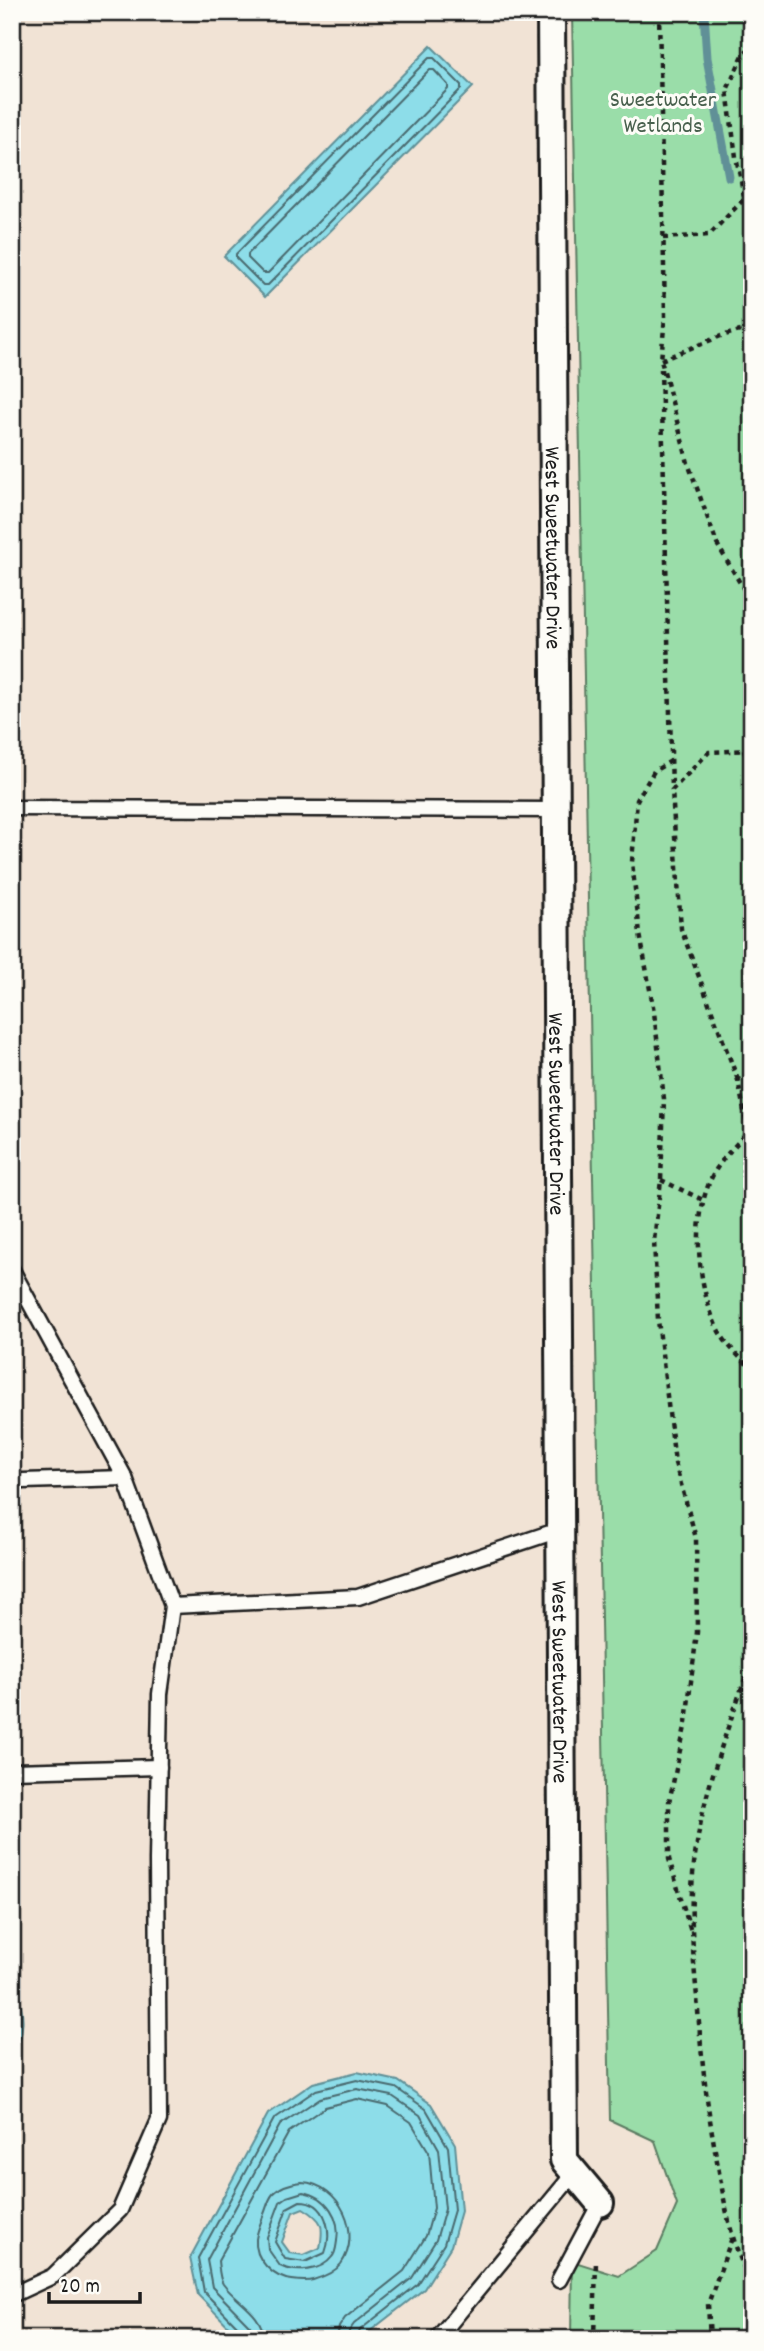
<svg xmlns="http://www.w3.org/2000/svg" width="764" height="2351" font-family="Dekko,sans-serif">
	<rect width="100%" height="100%" fill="#f1e3d5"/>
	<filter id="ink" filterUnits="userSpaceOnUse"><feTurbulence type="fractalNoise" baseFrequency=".0143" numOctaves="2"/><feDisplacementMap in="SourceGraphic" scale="14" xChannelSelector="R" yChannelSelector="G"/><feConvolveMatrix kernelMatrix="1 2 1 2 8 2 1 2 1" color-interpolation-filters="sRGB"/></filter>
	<g filter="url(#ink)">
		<!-- green -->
		<path fill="#9adda9" stroke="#5b7c62" stroke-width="2" d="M572,12H752V2339H571L572,2261L619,2276L657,2251L677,2205L655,2141L610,2120Z"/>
		<!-- water -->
		<g fill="#8ddde9" stroke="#609097" stroke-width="2" fill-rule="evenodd">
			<path d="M431,46L473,87L265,297L224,256Z"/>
			<path d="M12,1985C28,2010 24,2035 12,2061Z"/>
			<path d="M357,2072L398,2081L431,2104L455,2144L461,2211L451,2246L424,2289L360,2339H241L198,2295L190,2258L268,2114L313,2083ZM303,2208C323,2220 324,2225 320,2248L304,2255L290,2253L282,2242L293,2212Z"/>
		</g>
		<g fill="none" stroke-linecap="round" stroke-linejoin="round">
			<!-- shore -->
			<g stroke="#49696e" stroke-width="2">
				<path d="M429,58H434L461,85V89L268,285H263L236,258V254Z"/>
				<path d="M429,70H434L448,85V89L268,273H263L248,258V254Z"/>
				<path d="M302,2182C340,2184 363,2233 341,2264C335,2272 323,2277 313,2280C306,2282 299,2281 292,2280C273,2278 254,2259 256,2239C257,2231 261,2222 264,2214C267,2207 268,2200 273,2194C280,2186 292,2183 302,2182Z"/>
				<path d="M303,2192C327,2196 341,2218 337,2241C336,2247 336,2253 332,2257C321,2272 295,2273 280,2266L268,2249L267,2237L280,2202L287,2197Z"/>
				<path d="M300,2201C327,2201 333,2233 325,2253L305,2262L285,2259L275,2242L287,2208Z"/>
				<path d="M245,2339L243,2332L204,2292L198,2258L274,2119L316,2090L357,2080L396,2088L426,2109L448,2147L454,2210L444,2244L418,2284L360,2330L357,2339"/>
				<path d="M254,2339L250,2326L212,2287L207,2260L280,2125L320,2098L357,2089L392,2096L420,2115L439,2149L445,2209L436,2240L412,2278L354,2324L349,2331L348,2339"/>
				<path d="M264,2339C263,2313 237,2303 223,2284C219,2278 219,2268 218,2261L289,2132L325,2107L357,2099L388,2106L411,2122L429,2152L434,2208L426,2236L404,2271L345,2318L339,2327L337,2339"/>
			</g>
			<!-- stream -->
			<path stroke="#609097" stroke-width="9" d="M704,12L707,58L729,177"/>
			<defs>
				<g id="lane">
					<path d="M12,808L555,810"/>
					<path d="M12,1270L125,1478L172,1606L160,1694L157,1861L159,2120L120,2210L53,2276L12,2295"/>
					<path d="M12,1484L23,1481L125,1478"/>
					<path d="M172,1606L358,1597L559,1530"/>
					<path d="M12,1771L159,1767"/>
					<path d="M559,2280L600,2203"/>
					<path d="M437,2339L575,2172"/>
				</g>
				<g id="street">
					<path id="s1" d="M551,12L564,2160L600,2203"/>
				</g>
			</defs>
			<!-- lane casing -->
			<use href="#lane" stroke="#1c1c1c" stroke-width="19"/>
			<!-- street casing -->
			<use href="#street" stroke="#1c1c1c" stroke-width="32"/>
			<!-- path -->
			<g stroke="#1c1c1c" stroke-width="4.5" stroke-dasharray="5 5" stroke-linecap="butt">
				<path d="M659,12L665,317L661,360L688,463L717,544L752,603"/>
				<path d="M744,196L736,157L727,90L744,53L752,47"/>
				<path d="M663,238L709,235L752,191"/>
				<path d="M661,360L721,336L752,328"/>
				<path d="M661,369L672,790"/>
				<path d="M744,750L752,776"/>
				<path d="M671,761L654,771L637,800L632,862L640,934L654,1012L664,1099L661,1180L654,1241L658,1320L675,1463L696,1538L697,1632L686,1722L669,1802V1859L691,1932"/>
				<path d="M738,1080L681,929L672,790L709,752L752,750"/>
				<path d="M752,1130L748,1131C738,1143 725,1155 717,1168C691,1208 696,1275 713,1318C720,1339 736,1354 752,1369"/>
				<path d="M748,1131L738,1080L752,1076"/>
				<path d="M661,1180L703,1200"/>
				<path d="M752,1659C732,1717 706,1783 697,1843C688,1893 692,1946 697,1997C701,2054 707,2110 718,2166C725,2206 732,2248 752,2283"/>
				<path d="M594,2339L596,2260"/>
				<path d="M710,2339L708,2304L733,2235"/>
			</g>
			<!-- lane -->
			<use href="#lane" stroke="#fdfcf7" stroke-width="14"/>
			<!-- street -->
			<use href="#street" stroke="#fdfcf7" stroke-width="26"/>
		</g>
	</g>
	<g text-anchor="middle" stroke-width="6" stroke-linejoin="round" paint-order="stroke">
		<!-- park labels -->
		<g font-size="23" fill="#48604d" stroke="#fdfcf7">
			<text x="663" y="106">Sweetwater<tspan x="663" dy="26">Wetlands</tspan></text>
		</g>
		<!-- street labels -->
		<g font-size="23" fill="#1c1c1c" stroke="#fdfcf7">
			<text dy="8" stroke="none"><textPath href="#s1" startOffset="536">West Sweetwater Drive</textPath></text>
			<text dy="8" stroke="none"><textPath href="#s1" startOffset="1102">West Sweetwater Drive</textPath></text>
			<text dy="8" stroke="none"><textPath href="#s1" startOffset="1670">West Sweetwater Drive</textPath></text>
		</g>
	</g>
	<!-- margin -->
	<rect width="764" height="2351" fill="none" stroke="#fdfcf7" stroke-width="42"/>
	<rect x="21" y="21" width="722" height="2309" fill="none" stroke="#1c1c1c" stroke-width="2.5" filter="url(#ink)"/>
	<!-- scale -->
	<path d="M49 2292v10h91v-10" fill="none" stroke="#1c1c1c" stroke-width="3.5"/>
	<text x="60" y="2292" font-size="21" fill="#1c1c1c" stroke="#fdfcf7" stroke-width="5" paint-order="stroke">20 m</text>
</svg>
